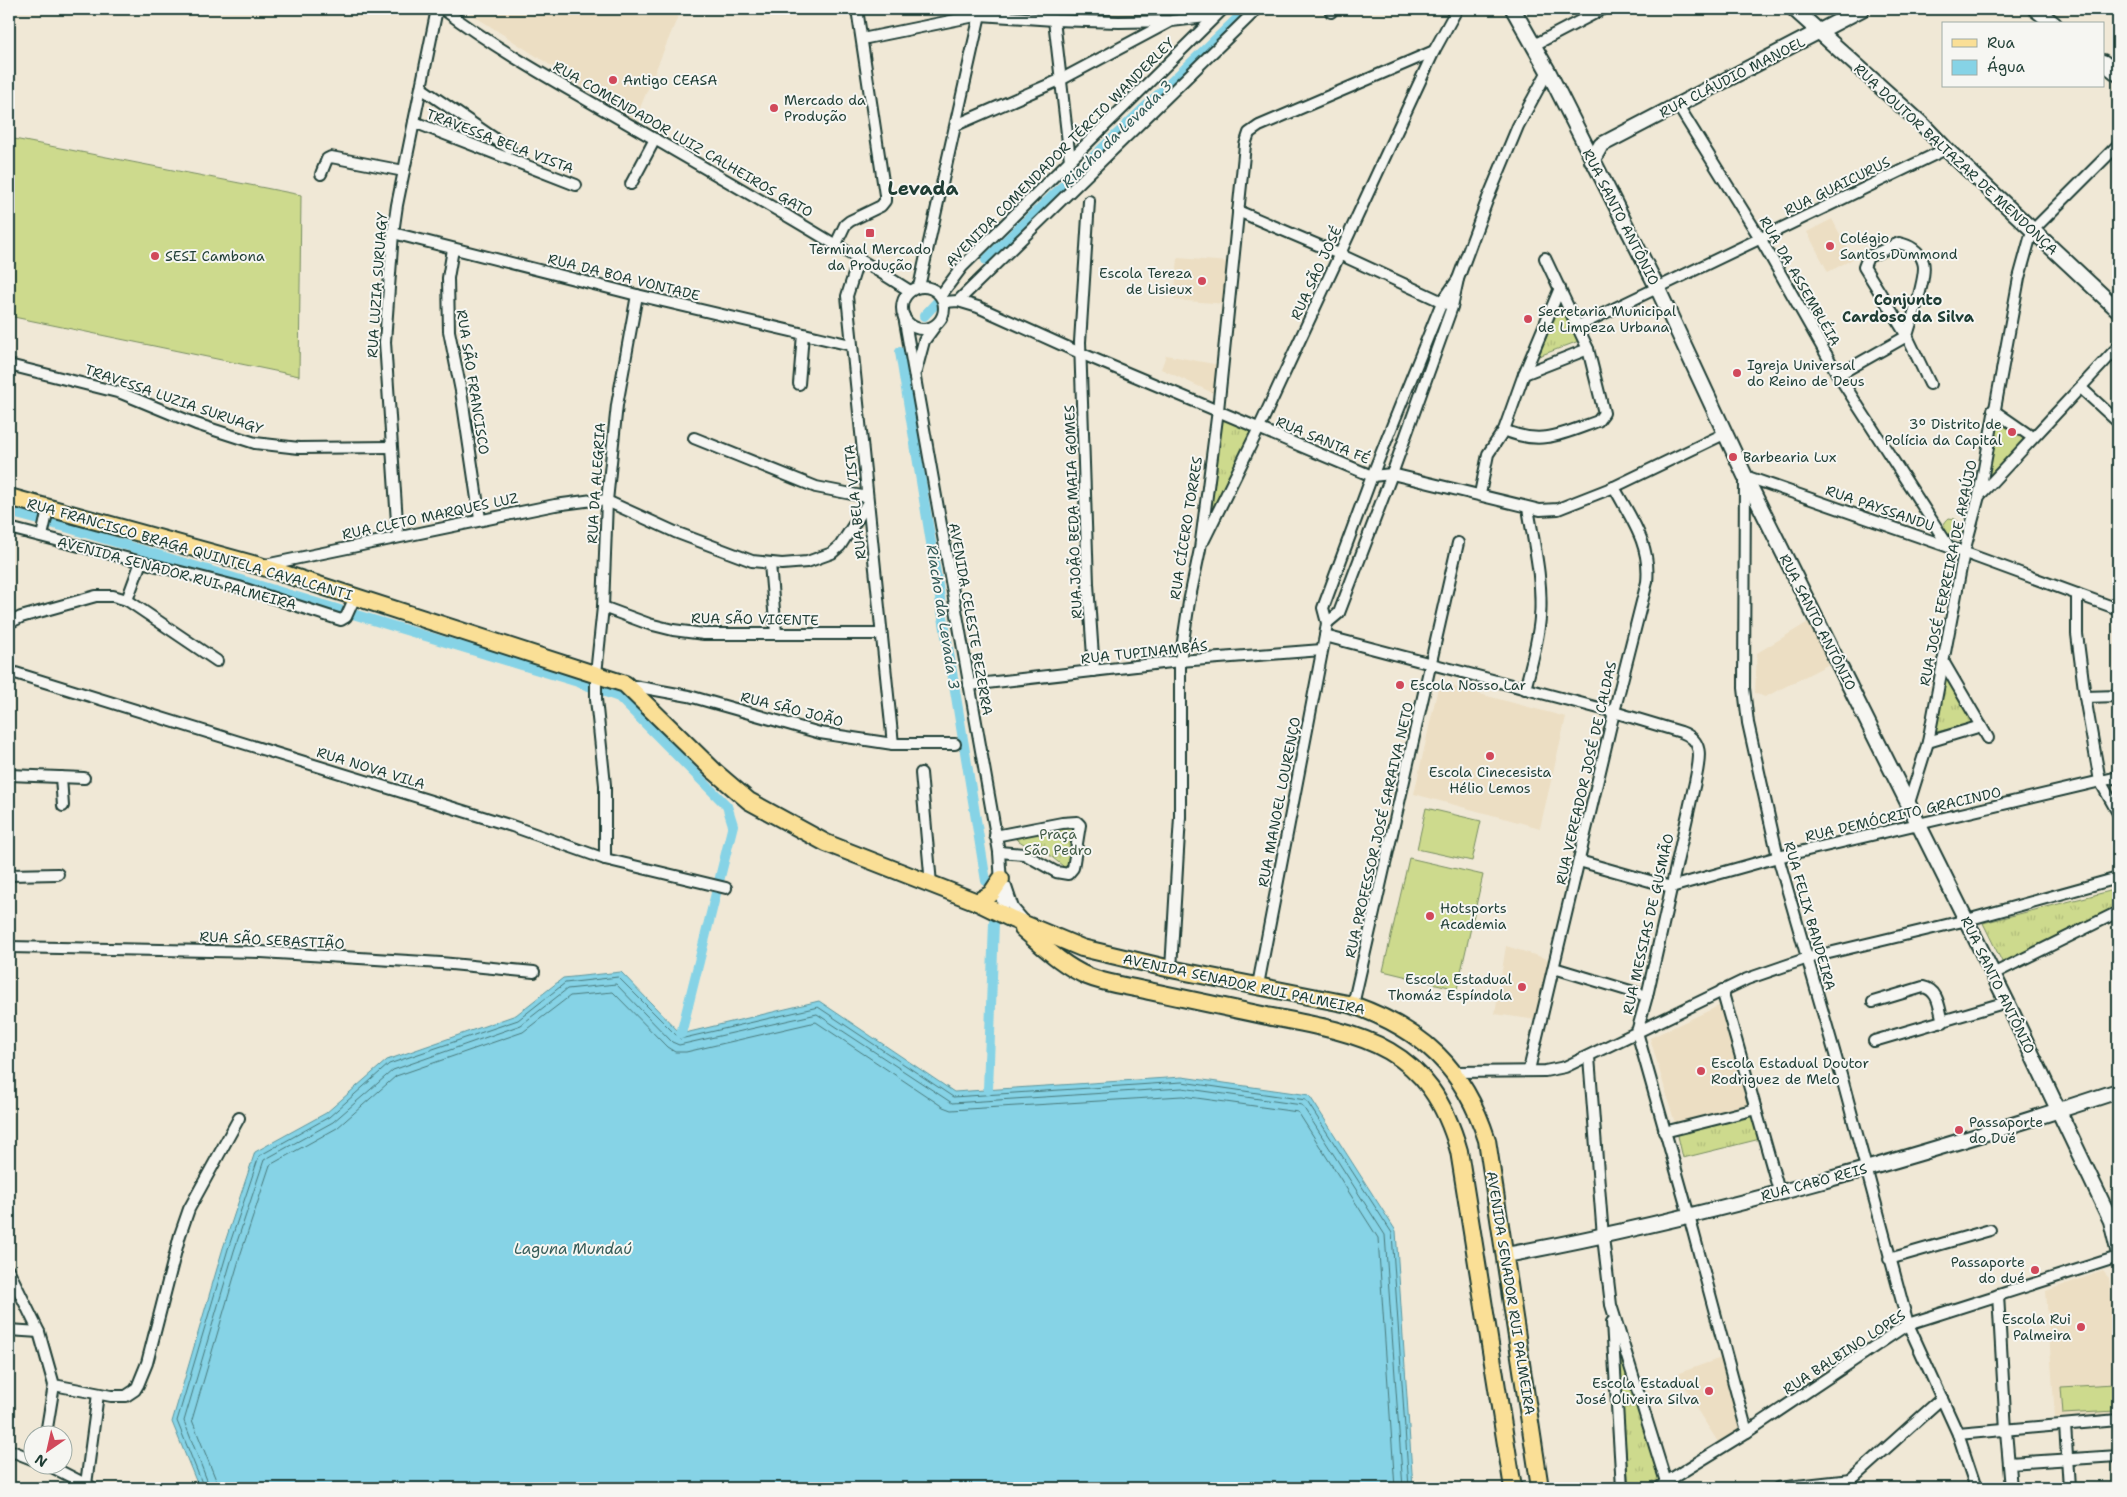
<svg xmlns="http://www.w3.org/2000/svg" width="2127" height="1497" font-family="'Shantell Sans',sans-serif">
	<defs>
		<pattern id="grass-tufts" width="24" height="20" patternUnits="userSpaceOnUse" patternTransform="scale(1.25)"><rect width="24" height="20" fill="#cdda8d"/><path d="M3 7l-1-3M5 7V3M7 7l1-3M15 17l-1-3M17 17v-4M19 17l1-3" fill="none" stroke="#b0bc7a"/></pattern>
	</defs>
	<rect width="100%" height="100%" fill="#f0e8d6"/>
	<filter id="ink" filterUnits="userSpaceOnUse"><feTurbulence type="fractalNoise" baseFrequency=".02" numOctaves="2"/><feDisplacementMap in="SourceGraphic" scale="10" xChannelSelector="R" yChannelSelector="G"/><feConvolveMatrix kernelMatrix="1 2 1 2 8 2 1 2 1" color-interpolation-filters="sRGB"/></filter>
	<g filter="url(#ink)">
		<!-- built -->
		<g fill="#ecdec3">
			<path d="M467,9H681L635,120L468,12Z"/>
			<path d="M1832,219L1853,259L1828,272L1807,232Z"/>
			<path d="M1178,258L1229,262L1226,304L1174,300Z"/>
			<path d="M1166,355L1219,365L1216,392L1213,393L1161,369Z"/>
			<path d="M1810,621L1831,663L1765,697L1755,693L1757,653Z"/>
			<path d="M1439,683L1566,717L1540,828L1414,794Z"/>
			<path d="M1506,946L1551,960L1537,1020L1495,1014Z"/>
			<path d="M1723,1004L1752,1105L1676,1127L1650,1038Z"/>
			<path d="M2103,1271L2109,1278L2118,1363V1415L2055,1418L2046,1291Z"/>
			<path d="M1721,1358L1741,1431L1720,1445L1696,1408L1679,1373Z"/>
		</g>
		<!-- grass -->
		<g fill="url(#grass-tufts)" stroke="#768c60">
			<path d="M1564,294L1584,339L1539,356Z"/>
			<path d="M1220,417L1254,430L1207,526Z"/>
			<path d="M1997,418L2028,439L1988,482Z"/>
			<path d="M1949,518L1955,519L1965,527V532L1957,540C1945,537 1938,527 1949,518Z"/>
			<path d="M1946,674L1975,723L1936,732Z"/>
			<path d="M1078,821L1068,870L1048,854L1024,844L1008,834Z"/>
			<path d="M2118,889V911L2005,968L1983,923Z"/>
			<path d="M1752,1105L1760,1139L1683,1158L1676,1127Z"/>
			<path d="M1617,1344L1622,1350L1660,1484L1651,1488H1629Z"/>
		</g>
		<!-- pitch -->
		<g fill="#cdda8d" stroke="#768c60">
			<path d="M9,138L301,195L299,376L9,316Z"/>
			<path d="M1426,808L1481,821L1472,861L1417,849Z"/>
			<path d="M1409,858L1483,875L1457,989L1383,971Z"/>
			<path d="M2114,1384L2116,1411L2063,1414L2061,1387Z"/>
		</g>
		<!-- water -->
		<path fill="#86d3e6" stroke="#5d979f" d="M621,972L681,1034L819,1001L954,1092L1182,1077L1309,1095L1396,1231L1413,1488H199L172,1422L223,1248L255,1152L326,1113L387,1060L516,1015L563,978Z"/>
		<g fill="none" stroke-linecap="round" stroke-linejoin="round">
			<!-- shore -->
			<g stroke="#48797b" stroke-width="1">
				<path d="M204,1488L177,1421L228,1249L259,1156L329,1117L389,1064L518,1020L565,983L618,977L680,1039L818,1007L953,1097L1182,1082L1306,1100L1392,1233L1409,1488"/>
				<path d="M210,1488L184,1421L234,1251L264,1160L333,1122L393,1070L521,1025L567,989L616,984L672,1042L679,1045L817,1014L952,1103L1182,1088L1302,1105L1385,1235L1403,1488"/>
				<path d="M217,1488L216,1480L192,1420L241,1253L270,1165L337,1128L396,1076L523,1032L570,996L613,992L667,1047L675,1052H686L816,1022L943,1107L951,1110L1182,1096L1298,1112L1378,1238L1395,1488"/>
			</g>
			<!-- canal -->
			<g stroke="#86d3e6" stroke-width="10">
				<path d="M986,260L1247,9"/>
				<path d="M924,316L939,300"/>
				<path d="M900,352L986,881"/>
				<path d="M9,512L69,528L578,682L619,697L727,806L733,825L681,1034"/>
				<path d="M988,1090L994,922"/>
			</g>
			<defs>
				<g id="street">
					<path d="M443,9C496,49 556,82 613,115C713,173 813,229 910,291"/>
					<path d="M1330,9L1331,12"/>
					<path d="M1054,20L1070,160"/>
					<path d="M862,39L980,15L1054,20L1119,22L1171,21L1215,16"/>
					<path d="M1534,45L1603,9"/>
					<path d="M421,88L510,149"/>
					<path d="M1677,104L1760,238L1838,375L1949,547"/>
					<path d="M414,122L576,185"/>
					<path d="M956,125L1062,79L1169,22"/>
					<path d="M321,174L327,159L331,157L404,171"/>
					<path d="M631,184L655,139"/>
					<path d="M1089,201L1080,342L1088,584L1094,671"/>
					<path d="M1238,211L1339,254L1447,304"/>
					<path d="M393,233L637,295L851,345"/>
					<path d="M836,244L845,225L850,221L881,206L885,201V195L857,9"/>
					<path d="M453,249L448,278L449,331L461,391L480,519"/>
					<path d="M859,258L847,296L893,744"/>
					<circle cx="923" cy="308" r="21"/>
					<path d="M919,287L981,10"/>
					<path d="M941,295L962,267L1223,9"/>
					<path d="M958,301L1257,9"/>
					<path d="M944,302L958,301L978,307L1080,353L1372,476L1392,474L1540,510L1558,509L1614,487L1726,433"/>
					<path d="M904,316L999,852L1003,915"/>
					<path d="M1578,326L1946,149"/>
					<path d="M9,365L121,393L196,424L255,443L299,448L391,447"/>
					<path d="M916,371L924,341L935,326"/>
					<path d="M1524,374L1588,349"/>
					<path d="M1838,375L1907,336C1911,321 1928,274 1923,262C1920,251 1909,245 1899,243L1868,257L1864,267L1907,336L1930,384"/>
					<path d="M799,384L803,334"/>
					<path d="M2081,388L2118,422"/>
					<path d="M1993,410L2032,437"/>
					<path d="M1504,430C1541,446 1562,434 1598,421L1604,413L1588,349L1545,258"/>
					<path d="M694,438L816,487L867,497"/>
					<path d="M1480,494L1488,454L1504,430L1524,374L1560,288"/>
					<path d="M1979,496L2118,347"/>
					<path d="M9,528L239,587L341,620L346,617L355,597"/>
					<path d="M42,536L48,509"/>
					<path d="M398,537L385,342L393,233L397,205L437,9"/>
					<path d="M1204,540L1259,428L1434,51L1457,9"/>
					<path d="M770,564L776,633"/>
					<path d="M265,565L555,505L593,500L607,501L675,532L752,561L782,564L807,562L832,553L840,546L867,504"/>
					<path d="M2077,594V634L2085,697L2100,781L2118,813"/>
					<path d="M127,600L141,562"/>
					<path d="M603,607L649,624L673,630L704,634H881"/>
					<path d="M9,623L21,617L96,596H113L127,600L217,661"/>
					<path d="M1327,623L1339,613L1392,474L1452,307L1458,279L1488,198L1518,126L1548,71"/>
					<path d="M1325,636L1614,712L1681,732C1706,741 1699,761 1695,782L1647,996L1637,1032L1689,1216L1747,1432"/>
					<path d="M1943,661L1988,738"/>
					<path d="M9,671L512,826L605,859L726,888"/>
					<path d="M628,685L689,696L820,733L893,744H955"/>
					<path d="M969,685L1180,661L1322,650"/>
					<path d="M1525,689C1531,666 1538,642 1540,618C1543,581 1534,544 1528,508"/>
					<path d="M2085,697L2118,696"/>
					<path d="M1928,742L1981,726"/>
					<path d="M921,773L931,884"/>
					<path d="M9,775L84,778"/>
					<path d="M61,777L63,806"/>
					<path d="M1909,803L1928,742L1964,552L1979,496L2019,278L2032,231L2118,145"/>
					<path d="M995,836L1062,823L1077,822L1080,825L1073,868L1068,874L1056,872L1024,854L999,852"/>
					<path d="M605,859V785L596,699V674L603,607L607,501L614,433L617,405L637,295"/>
					<path d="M1579,861L1671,887L1778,857L2118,777"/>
					<path d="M9,875L58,874"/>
					<path d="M1006,887L1013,908L1025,922"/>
					<path d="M9,947L261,952L441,963L534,972"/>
					<path d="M1554,968L1647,996"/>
					<path d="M1171,969L1180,817V661L1189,602L1200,549L1218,410L1245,145L1249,133L1259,126L1434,51"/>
					<path d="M1993,974L2118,912"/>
					<path d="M1258,985L1325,636L1327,623L1323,608L1372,476L1442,302L1458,279"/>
					<path d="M1722,990L1779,1191"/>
					<path d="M1873,1002L1923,987C1939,990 1939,1008 1943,1022"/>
					<path d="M1353,1005L1458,543"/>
					<path d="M1874,1041L2007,1002"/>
					<path d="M1589,1057L1603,1237L1611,1305L1666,1482"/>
					<path d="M1529,1070L1614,712L1647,582C1651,544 1631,519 1614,487"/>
					<path d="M1454,1072L1545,1071L1565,1067L1747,979L1808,958L1967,920L2118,878"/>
					<path d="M1664,1132L1756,1109"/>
					<path d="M1889,1259L1990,1230"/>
					<path d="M9,1271L39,1332L54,1385L111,1396H126L135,1390L138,1385L147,1363L180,1235L189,1209L239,1118"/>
					<path d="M1998,1295L2006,1431L2011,1488"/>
					<path d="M1612,1322L1622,1488"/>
					<path d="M9,1330L39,1332"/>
					<path d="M2065,1425L2069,1488"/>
					<path d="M46,1434L54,1385"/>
					<path d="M1958,1434L2118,1420"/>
					<path d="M9,1450L32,1459"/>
					<path d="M2009,1463L2118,1456"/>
					<path d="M46,1464L93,1488"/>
					<path d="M86,1484L98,1394"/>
					<path d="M1659,1488L1666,1482L1747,1432L1908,1324L2118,1257"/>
					<path d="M1778,1488L1851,1480"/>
					<path d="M1842,1488L1942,1398"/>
					<path d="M1976,1488L1958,1434L1908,1324L1843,1082L1778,857L1748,723L1744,688L1745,476L1949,547L2118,609"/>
				</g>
				<g id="secondary">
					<path d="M1513,9L1548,71L1657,287L1745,476L2007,1002L2111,1221L2118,1250"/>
					<path d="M1794,9L1924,126L1946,149L2118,310"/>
					<path d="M2035,9L2054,24"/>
					<path d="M2103,62L2118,74"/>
					<path d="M1592,161L1601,145L1862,9"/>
					<path d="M1506,1255C1714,1216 1918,1157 2118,1091"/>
				</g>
				<g id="primary">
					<path d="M9,497L260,566L625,684L714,771L749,801L826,843L977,902L1012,919L1082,948L1171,969L1353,1005C1423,1030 1464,1068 1487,1140L1540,1488"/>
					<path d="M977,902L991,894L1001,879"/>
					<path d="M1023,929C1043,946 1062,965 1087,976C1106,984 1128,986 1149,991C1188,999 1228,1008 1267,1016C1364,1034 1429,1045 1459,1151L1513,1488"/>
				</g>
			</defs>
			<!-- street casing -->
			<use href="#street" stroke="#1f3d34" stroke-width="14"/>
			<!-- secondary casing -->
			<use href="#secondary" stroke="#1f3d34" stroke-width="18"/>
			<!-- primary casing -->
			<use href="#primary" stroke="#1f3d34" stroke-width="20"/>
			<!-- street -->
			<use href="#street" stroke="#f6f6f2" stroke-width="10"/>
			<!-- secondary -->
			<use href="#secondary" stroke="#f6f6f2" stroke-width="14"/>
			<!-- primary -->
			<use href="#primary" stroke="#fadf96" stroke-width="16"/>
		</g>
	</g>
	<!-- markers -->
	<g fill="#d1495b" stroke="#f6f6f2" stroke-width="2">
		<circle cx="613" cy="80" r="5"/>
		<circle cx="774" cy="108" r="5"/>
		<rect x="865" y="228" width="10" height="10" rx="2.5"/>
		<circle cx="1830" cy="246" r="5"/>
		<circle cx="155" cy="256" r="5"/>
		<circle cx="1202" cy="281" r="5"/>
		<circle cx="1528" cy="319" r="5"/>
		<circle cx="1737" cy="373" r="5"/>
		<circle cx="2012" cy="432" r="5"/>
		<circle cx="1733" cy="457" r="5"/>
		<circle cx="1400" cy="685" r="5"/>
		<circle cx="1490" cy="756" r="5"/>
		<circle cx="1430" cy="916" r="5"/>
		<circle cx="1522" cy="987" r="5"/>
		<circle cx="1701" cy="1071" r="5"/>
		<circle cx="1959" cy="1130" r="5"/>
		<circle cx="2035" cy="1270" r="5"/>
		<circle cx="2081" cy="1327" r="5"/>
		<circle cx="1709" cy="1391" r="5"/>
	</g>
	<g text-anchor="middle" stroke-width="4" stroke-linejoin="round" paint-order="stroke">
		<!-- street labels -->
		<g font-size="14" fill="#1f3d34" stroke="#f6f6f2">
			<text transform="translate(1732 77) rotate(-27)" y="5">RUA CLÁUDIO MANOEL</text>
			<text transform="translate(683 139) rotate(30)" y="5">RUA COMENDADOR LUIZ CALHEIROS GATO</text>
			<text transform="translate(500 141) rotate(21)" y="5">TRAVESSA BELA VISTA</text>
			<text transform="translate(1060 152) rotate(-45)" y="5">AVENIDA COMENDADOR TÉRCIO WANDERLEY</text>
			<text transform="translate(1956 159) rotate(43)" y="5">RUA DOUTOR BALTAZAR DE MENDONÇA</text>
			<text transform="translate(1837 186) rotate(-26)" y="5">RUA GUAICURUS</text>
			<text transform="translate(1621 217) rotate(63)" y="5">RUA SANTO ANTÔNIO</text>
			<text transform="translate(1316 273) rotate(-65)" y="5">RUA SÃO JOSÉ</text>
			<text transform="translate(624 277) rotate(14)" y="5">RUA DA BOA VONTADE</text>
			<text transform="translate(1800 281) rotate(60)" y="5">RUA DA ASSEMBLÉIA</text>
			<text transform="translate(377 285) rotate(-86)" y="5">RUA LUZIA SURUAGY</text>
			<text transform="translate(473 382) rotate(81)" y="5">RUA SÃO FRANCISCO</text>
			<text transform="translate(174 399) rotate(19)" y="5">TRAVESSA LUZIA SURUAGY</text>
			<text transform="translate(1323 440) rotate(23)" y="5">RUA SANTA FÉ</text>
			<text transform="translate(596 483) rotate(-86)" y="5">RUA DA ALEGRIA</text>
			<text transform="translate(855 502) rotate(-96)" y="5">RUA BELA VISTA</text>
			<text transform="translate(1880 508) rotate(19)" y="5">RUA PAYSSANDU</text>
			<text transform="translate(1073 512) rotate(-92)" y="5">RUA JOÃO BEDA MAIA GOMES</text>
			<text transform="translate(430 516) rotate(-12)" y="5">RUA CLETO MARQUES LUZ</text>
			<text transform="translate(1186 528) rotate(-81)" y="5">RUA CÍCERO TORRES</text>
			<text transform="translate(190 549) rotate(16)" y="5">RUA FRANCISCO BRAGA QUINTELA CAVALCANTI</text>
			<text transform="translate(177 573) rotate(15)" y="5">AVENIDA SENADOR RUI PALMEIRA</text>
			<text transform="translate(1948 573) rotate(-78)" y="5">RUA JOSÉ FERREIRA DE ARAÚJO</text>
			<text transform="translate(755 619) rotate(1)" y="5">RUA SÃO VICENTE</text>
			<text transform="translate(971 619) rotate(80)" y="5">AVENIDA CELESTE BEZERRA</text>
			<text transform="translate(1818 622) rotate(63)" y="5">RUA SANTO ANTÔNIO</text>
			<text transform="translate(1144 652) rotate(-6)" y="5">RUA TUPINAMBÁS</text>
			<text transform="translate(792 709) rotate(14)" y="5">RUA SÃO JOÃO</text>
			<text transform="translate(371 768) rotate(17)" y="5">RUA NOVA VILA</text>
			<text transform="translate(1586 773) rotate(-77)" y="5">RUA VEREADOR JOSÉ DE CALDAS</text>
			<text transform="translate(1279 802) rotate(-79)" y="5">RUA MANOEL LOURENÇO</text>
			<text transform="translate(1903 814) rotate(-13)" y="5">RUA DEMÓCRITO GRACINDO</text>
			<text transform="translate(1379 830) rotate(-77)" y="5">RUA PROFESSOR JOSÉ SARAIVA NETO</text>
			<text transform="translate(1810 916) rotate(74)" y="5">RUA FELIX BANDEIRA</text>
			<text transform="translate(1648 924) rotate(-77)" y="5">RUA MESSIAS DE GUSMÃO</text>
			<text transform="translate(272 940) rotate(3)" y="5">RUA SÃO SEBASTIÃO</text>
			<text transform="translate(1244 984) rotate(12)" y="5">AVENIDA SENADOR RUI PALMEIRA</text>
			<text transform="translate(1998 985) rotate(64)" y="5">RUA SANTO ANTÔNIO</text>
			<text transform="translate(1814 1182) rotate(-15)" y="5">RUA CABO REIS</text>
			<text transform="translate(1511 1293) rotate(81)" y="5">AVENIDA SENADOR RUI PALMEIRA</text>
			<text transform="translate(1844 1352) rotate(-33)" y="5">RUA BALBINO LOPES</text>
		</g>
		<!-- poi labels -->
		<g font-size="14" fill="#1f3d34" stroke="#f6f6f2" text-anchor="start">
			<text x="623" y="85">Antigo CEASA</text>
			<text x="784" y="105">Mercado da<tspan x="784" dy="16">Produção</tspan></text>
			<text x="1840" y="243">Colégio<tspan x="1840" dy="16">Santos Dummond</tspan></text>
			<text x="870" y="254" text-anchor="middle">Terminal Mercado<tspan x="870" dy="16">da Produção</tspan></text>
			<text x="165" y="261">SESI Cambona</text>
			<text x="1192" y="278" text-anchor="end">Escola Tereza<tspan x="1192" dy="16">de Lisieux</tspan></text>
			<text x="1538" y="316">Secretaria Municipal<tspan x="1538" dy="16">de Limpeza Urbana</tspan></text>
			<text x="1747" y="370">Igreja Universal<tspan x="1747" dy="16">do Reino de Deus</tspan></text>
			<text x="2002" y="429" text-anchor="end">3º Distrito de<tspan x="2002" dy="16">Polícia da Capital</tspan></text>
			<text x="1743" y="462">Barbearia Lux</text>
			<text x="1410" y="690">Escola Nosso Lar</text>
			<text x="1490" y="777" text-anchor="middle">Escola Cinecesista<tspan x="1490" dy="16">Hélio Lemos</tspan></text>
			<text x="1440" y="913">Hotsports<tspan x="1440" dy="16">Academia</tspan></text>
			<text x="1512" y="984" text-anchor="end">Escola Estadual<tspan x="1512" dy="16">Thomáz Espíndola</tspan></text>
			<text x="1711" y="1068">Escola Estadual Doutor<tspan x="1711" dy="16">Rodriguez de Melo</tspan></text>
			<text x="1969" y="1127">Passaporte<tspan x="1969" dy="16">do Dué</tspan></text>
			<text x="2025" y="1267" text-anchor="end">Passaporte<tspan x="2025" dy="16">do dué</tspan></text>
			<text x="2071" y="1324" text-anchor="end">Escola Rui<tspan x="2071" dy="16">Palmeira</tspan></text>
			<text x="1699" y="1388" text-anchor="end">Escola Estadual<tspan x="1699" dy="16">José Oliveira Silva</tspan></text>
		</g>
		<!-- park labels -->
		<g font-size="14" fill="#425c46" stroke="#f6f6f2">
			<text x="1058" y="839">Praça<tspan x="1058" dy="16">São Pedro</tspan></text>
		</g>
		<!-- water labels -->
		<g font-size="15" font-style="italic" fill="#345b58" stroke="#f6f6f2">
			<text transform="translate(1117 134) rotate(-44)" y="5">Riacho da Levada 3</text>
			<text transform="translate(943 617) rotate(81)" y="5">Riacho da Levada 3</text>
			<text x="573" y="1254">Laguna Mundaú</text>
		</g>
		<!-- neighbourhood labels -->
		<g font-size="15" font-weight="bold" fill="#1f3d34" stroke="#f6f6f2">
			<text x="1908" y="305">Conjunto<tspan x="1908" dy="17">Cardoso da Silva</tspan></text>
		</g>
		<!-- district labels -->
		<g font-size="19" font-weight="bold" fill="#1f3d34" stroke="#f6f6f2">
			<text x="923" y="195">Levada</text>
		</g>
	</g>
	<!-- margin -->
	<rect width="2127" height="1497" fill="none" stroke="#f6f6f2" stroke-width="30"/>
	<rect x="15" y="15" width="2097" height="1467" fill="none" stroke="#1f3d34" stroke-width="2" filter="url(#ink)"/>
	<!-- legend -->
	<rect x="1942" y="22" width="162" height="65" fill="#f6f6f2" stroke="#a0aca6"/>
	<rect x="1952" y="39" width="25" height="8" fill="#fadf96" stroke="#a0aca6"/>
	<text x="1987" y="48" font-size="15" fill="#1f3d34">Rua</text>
	<rect x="1952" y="60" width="25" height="15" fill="#86d3e6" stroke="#a0aca6"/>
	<text x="1987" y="72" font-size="15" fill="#1f3d34">Água</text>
	<!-- north arrow -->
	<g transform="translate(48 1450) rotate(214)"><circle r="24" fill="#f6f6f2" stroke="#a0aca6"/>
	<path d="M0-4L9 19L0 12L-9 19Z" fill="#d1495b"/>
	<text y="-8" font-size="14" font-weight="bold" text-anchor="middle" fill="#1f3d34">N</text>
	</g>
</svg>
